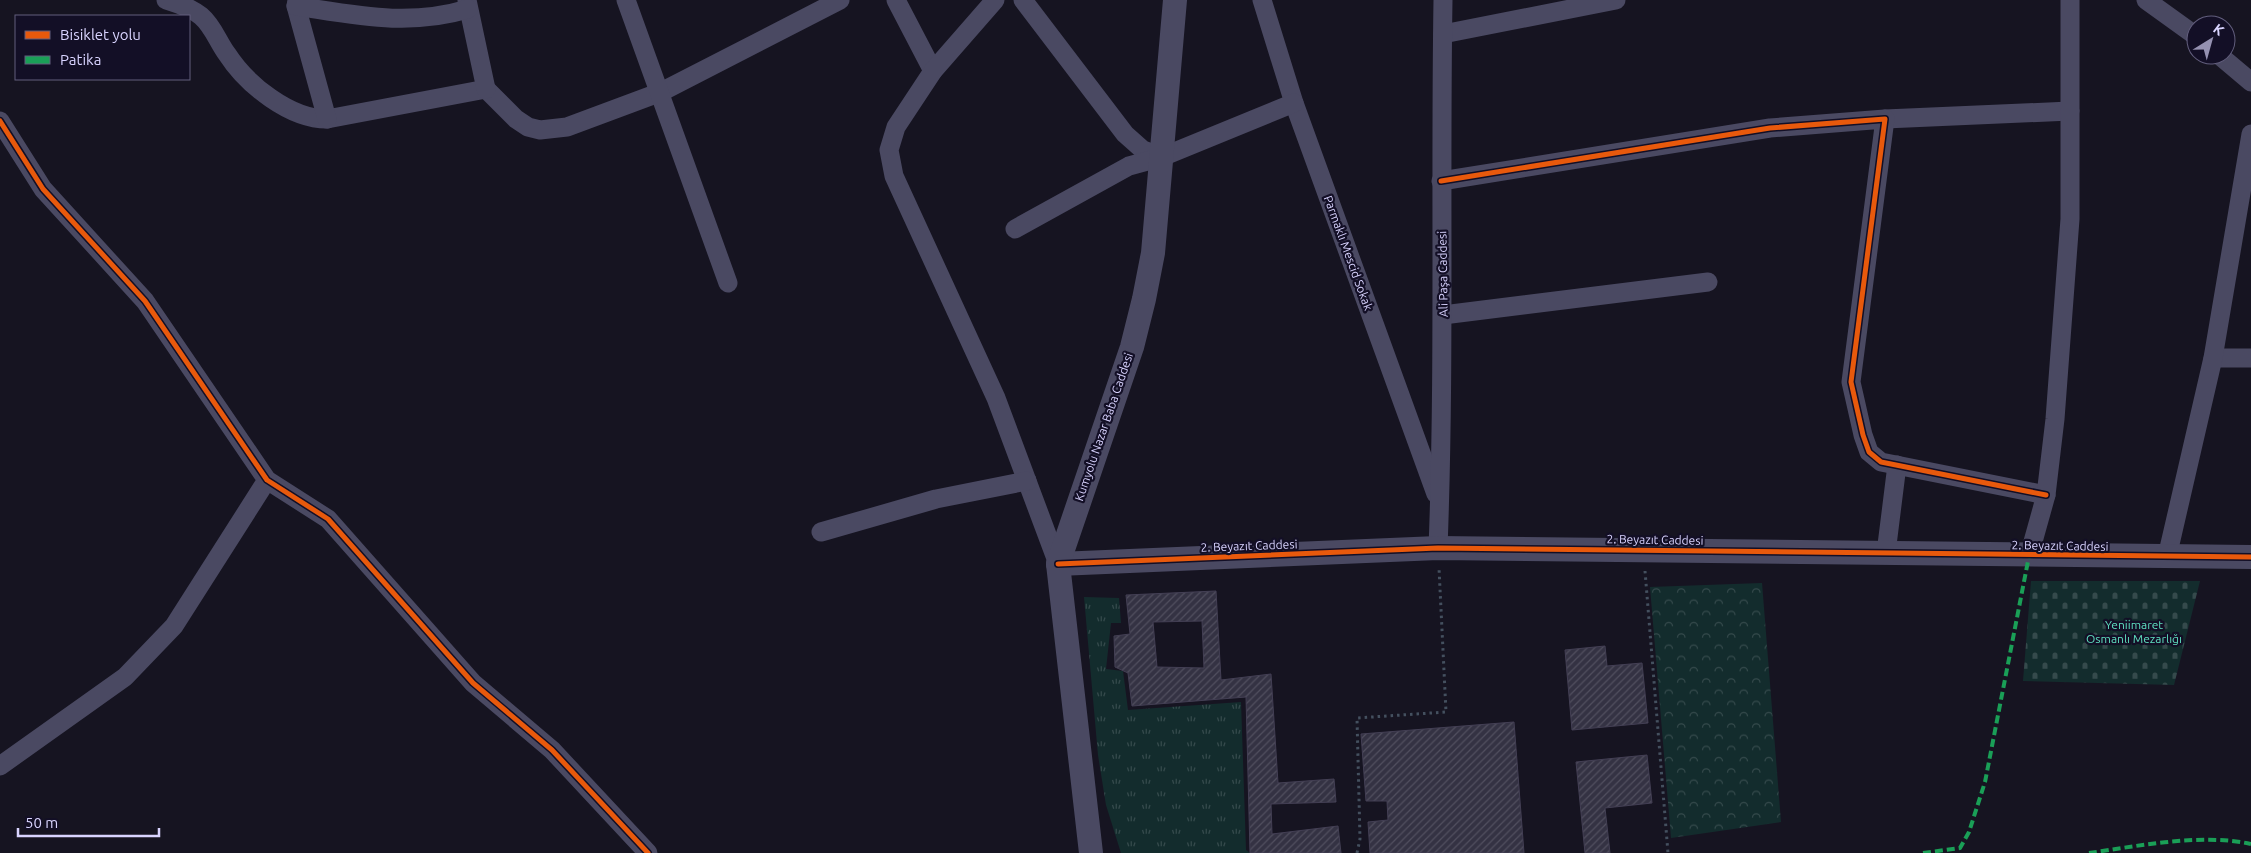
<svg xmlns="http://www.w3.org/2000/svg" width="2251" height="853" font-family="Ubuntu,sans-serif">
	<defs>
		<pattern id="grass-tufts" width="24" height="20" patternUnits="userSpaceOnUse" patternTransform="scale(1.25)"><rect width="24" height="20" fill="#132c2d"/><path d="M3 7l-1-3M5 7V3M7 7l1-3M15 17l-1-3M17 17v-4M19 17l1-3" fill="none" stroke="#354a4c"/></pattern>
		<pattern id="forest-crowns" width="20" height="18" patternUnits="userSpaceOnUse" patternTransform="scale(1.25)"><rect width="20" height="18" fill="#132c2d"/><path d="M2 6a3 3 0 1 1 6 0M12 15a3 3 0 1 1 6 0" fill="none" stroke="#354a4c"/></pattern>
		<pattern id="cemetery-stones" width="16" height="16" patternUnits="userSpaceOnUse" patternTransform="scale(1.25)"><rect width="16" height="16" fill="#132c2d"/><path d="M2 7V4a2 2 0 0 1 4 0v3zM10 15v-3a2 2 0 0 1 4 0v3z" fill="#354a4c"/></pattern>
		<pattern id="building-hatch" width="6" height="6" patternUnits="userSpaceOnUse" patternTransform="scale(1.25)"><rect width="6" height="6" fill="#343243"/><path d="M-1 1l2-2M0 6l6-6M5 7l2-2" fill="none" stroke="#514f5f"/></pattern>
	</defs>
	<rect width="100%" height="100%" fill="#161421"/>
	<!-- grass -->
	<path fill="url(#grass-tufts)" d="M1084,597L1119,598L1121,623H1111L1106,669L1123,671L1128,710L1241,702L1246,850L1250,853H1121L1106,805L1098,755Z"/>
	<!-- forest -->
	<path fill="url(#forest-crowns)" d="M1762,583L1781,822L1671,838L1650,587Z"/>
	<!-- cemetery -->
	<path fill="url(#cemetery-stones)" d="M2031,581H2200L2174,685L2023,681Z"/>
	<!-- building -->
	<g fill="url(#building-hatch)" stroke="#433f54" fill-rule="evenodd">
		<path d="M1216,591L1221,680L1271,674L1278,783L1334,779L1336,802L1271,804L1272,834L1338,826L1341,853H1250L1246,697L1132,706L1128,673L1115,667L1114,636L1130,634L1126,595ZM1202,621L1204,668L1157,667L1153,622Z"/>
		<path d="M1605,646L1607,666L1642,663L1648,723L1572,730L1565,650Z"/>
		<path d="M1514,722L1524,853H1370L1368,822L1388,820L1387,801H1366L1361,734Z"/>
		<path d="M1647,755L1652,803L1605,808L1610,853H1585L1576,762Z"/>
	</g>
	<g fill="none" stroke-linecap="round" stroke-linejoin="round">
		<!-- path -->
		<g stroke="#44505f" stroke-width="3" stroke-dasharray="2.5 4" stroke-linecap="butt">
			<path d="M1645,571L1668,853"/>
			<path d="M1357,853L1360,839L1357,718L1446,712L1439,568"/>
		</g>
		<!-- minor -->
		<g stroke="#4a4962" stroke-width="19">
			<path d="M166,0C179,4 191,8 201,16C213,26 218,42 227,54C247,85 290,119 327,119L486,89L516,119L528,127L540,130L567,127L661,92L840,0"/>
			<path d="M297,0L296,6L327,119"/>
			<path d="M467,0L486,89"/>
			<path d="M626,0L728,283"/>
			<path d="M896,0L933,71"/>
			<path d="M995,0L933,71L896,127L889,150L894,176L996,398L1058,564"/>
			<path d="M1023,0L1125,134L1143,150L1162,157"/>
			<path d="M1262,0L1294,103L1436,494"/>
			<path d="M2146,0L2196,36"/>
			<path d="M296,6C356,15 408,27 468,9"/>
			<path d="M1443,34L1616,0"/>
			<path d="M2219,55L2251,82"/>
			<path d="M1885,119L2070,111"/>
			<path d="M0,121L43,189L145,301L267,480L328,519L473,683L552,750L648,853"/>
			<path d="M1441,181L1770,128L1885,119L1851,382L1863,435L1869,452L1881,462L2046,495"/>
			<path d="M1015,229L1129,166L1162,157L1294,103"/>
			<path d="M1443,315L1708,282"/>
			<path d="M2213,358H2251"/>
			<path d="M821,532L936,499L1027,481"/>
			<path d="M1438,548C1445,365 1440,183 1443,0"/>
			<path d="M1886,553L1897,465"/>
			<path d="M2029,556L2046,495L2055,419L2070,219V0"/>
			<path d="M2167,557L2213,358L2251,134"/>
			<path d="M0,766L125,677L174,626L267,480"/>
		</g>
		<!-- tertiary -->
		<g stroke="#4a4962" stroke-width="24">
			<path d="M1058,564L1438,548L2251,557"/>
			<path d="M1091,853L1058,564L1132,347L1144,299L1153,253L1175,0"/>
		</g>
		<!-- quiet -->
		<g stroke="#1a9f57" stroke-width="4" stroke-dasharray="8 4" stroke-linecap="butt">
			<path d="M1923,853L1960,848L1969,832L1985,782L2029,556"/>
			<path d="M2089,853C2138,846 2202,833 2251,844"/>
		</g>
		<defs>
			<g id="cycleway">
				<path d="M0,121L43,189L145,301L267,480L328,519L473,683L552,750L648,853"/>
				<path d="M1441,181L1770,128L1885,119L1851,382L1863,435L1869,452L1881,462L2046,495"/>
				<path d="M1058,564L1438,548L2251,557"/>
			</g>
		</defs>
		<!-- cycleway casing -->
		<use href="#cycleway" stroke="#130f26" stroke-width="8"/>
		<!-- cycleway -->
		<use href="#cycleway" stroke="#e8590c" stroke-width="5"/>
	</g>
	<g text-anchor="middle" stroke-width="4.5" stroke-linejoin="round" paint-order="stroke">
		<!-- street labels -->
		<g font-size="12" fill="#d9d4ff" stroke="#130f26">
			<text transform="translate(1348 253) rotate(70)" y="4">Parmaklı Mescid Sokak</text>
			<text transform="translate(1443 274) rotate(-91)" y="4">Ali Paşa Caddesi</text>
			<text transform="translate(1104 427) rotate(-71)" y="4">Kumyolu Nazar Baba Caddesi</text>
			<text transform="translate(1655 540) rotate(1)" y="4">2. Beyazıt Caddesi</text>
			<text transform="translate(1249 546) rotate(-2)" y="4">2. Beyazıt Caddesi</text>
			<text transform="translate(2060 546) rotate(1)" y="4">2. Beyazıt Caddesi</text>
		</g>
		<!-- park labels -->
		<g font-size="12" fill="#5fe0c0" stroke="#130f26">
			<text x="2134" y="629">Yeniimaret<tspan x="2134" dy="14">Osmanlı Mezarlığı</tspan></text>
		</g>
	</g>
	<!-- legend -->
	<rect x="15" y="15" width="175" height="65" fill="#130f26" stroke="#625e7d"/>
	<rect x="25" y="31" width="25" height="8" fill="#e8590c" stroke="#625e7d"/>
	<text x="60" y="40" font-size="15" fill="#d9d4ff">Bisiklet yolu</text>
	<rect x="25" y="56" width="25" height="8" fill="#1a9f57" stroke="#625e7d"/>
	<text x="60" y="65" font-size="15" fill="#d9d4ff">Patika</text>
	<!-- north arrow -->
	<g transform="translate(2211 40) rotate(37)"><circle r="24" fill="#130f26" stroke="#625e7d"/>
	<path d="M0-4L9 19L0 12L-9 19Z" fill="#9591b1"/>
	<text y="-8" font-size="14" font-weight="bold" text-anchor="middle" fill="#d9d4ff">K</text>
	</g>
	<!-- scale -->
	<path d="M18 828v8h141v-8" fill="none" stroke="#d9d4ff" stroke-width="2.5"/>
	<text x="25" y="828" font-size="15" fill="#d9d4ff" stroke="#130f26" stroke-width="4" paint-order="stroke">50 m</text>
</svg>
